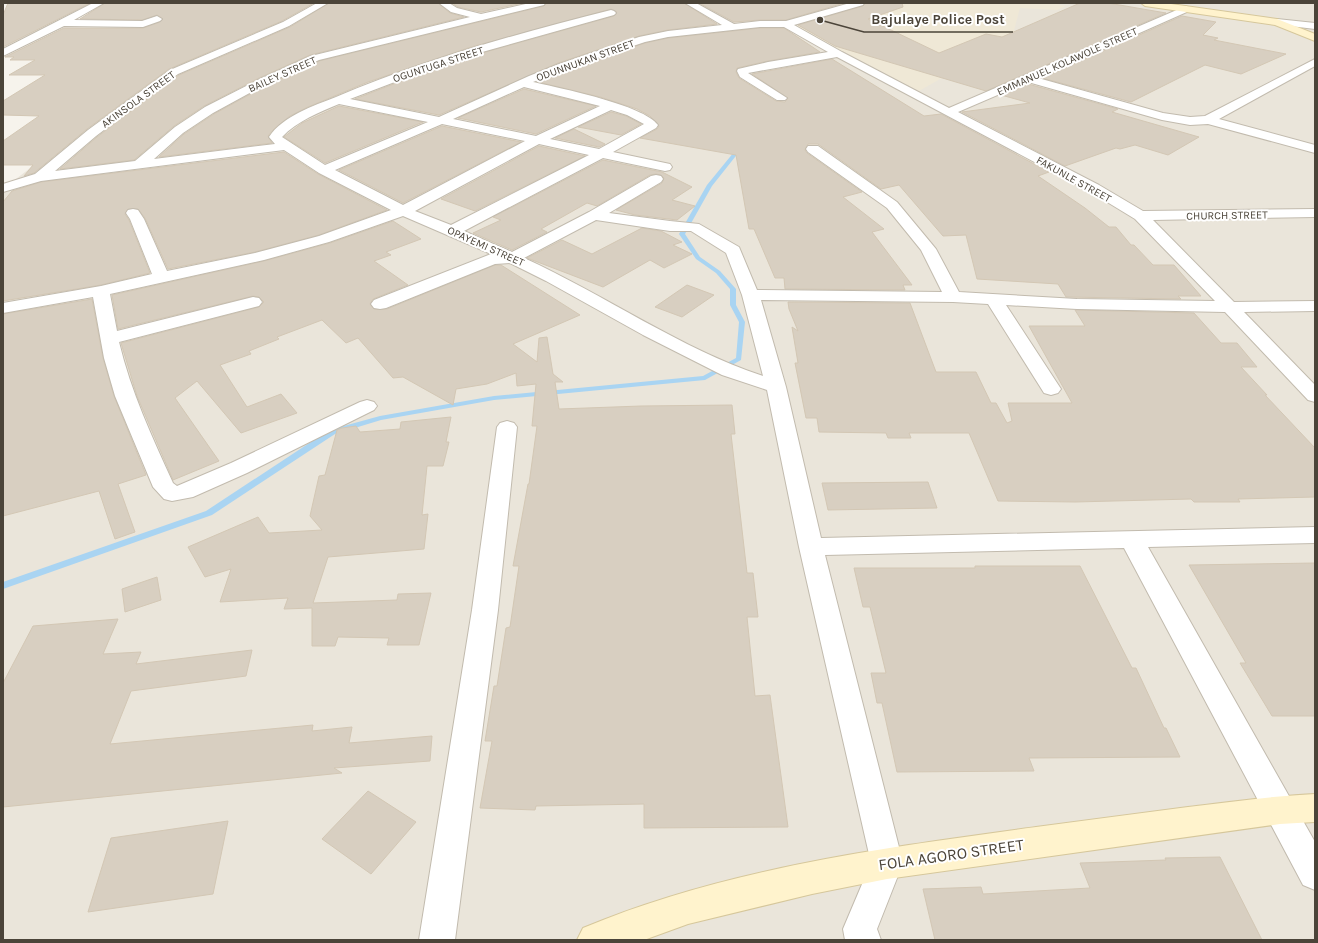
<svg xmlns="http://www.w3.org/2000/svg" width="1318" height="943" font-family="Karla,sans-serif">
	<rect width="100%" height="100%" fill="#f6f3ec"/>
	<!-- residential -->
	<path fill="#eae5da" d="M245,3H1315V940H3V183L12,182Z"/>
	<!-- education -->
	<path fill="#efe8d6" d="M867,3H1053L1066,6L1057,10L1020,8L1012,38L919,91L892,80L796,26Z"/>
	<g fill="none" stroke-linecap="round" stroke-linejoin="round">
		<!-- stream -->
		<path fill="#a9d4f2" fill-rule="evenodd" d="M731,147H735L739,152L712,186L685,234L700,257L720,271L736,289V305L745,322L741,360L705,380L494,400L381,420L335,434L212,515L3,589V582L206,511L329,430L380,416L494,396L703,376L736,358L739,322L730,305V289L716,273L696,259L679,234L707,185L734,152L731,148Z"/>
	</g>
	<!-- building -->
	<g fill="#d8cfc1" stroke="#d3c7b4">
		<path d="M8,3H90L3,47V15Z"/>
		<path d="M105,3H314L282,21L169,69L87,129L34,173L24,176L33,165H3V141L39,116L3,115V101L45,75H9L35,60H10L14,57H5L64,28H143L160,22L163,19L157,15L142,20L80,19Z"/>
		<path d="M329,3H438L450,13L464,17L310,55L259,78L204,106L174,126L134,160L60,169L97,137L179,75L290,27Z"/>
		<path d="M452,3H523L481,12L458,7Z"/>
		<path d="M546,3H684L717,24L668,30L639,36L558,63L439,115L355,99L450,62L614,16L617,12L611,9L471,47L368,82L308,107L290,116L274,129L268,136L272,143L159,157L184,134L214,114L269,84L319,61L544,6Z"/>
		<path d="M699,3H844L786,20H760L734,22Z"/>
		<path d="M865,3H902L903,7L868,19L939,53L986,34L1002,37L1080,3H1108L1166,13L986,91L835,46L798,25L863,6Z"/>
		<path d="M1182,16L1216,22L1203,35L1218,38L1214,40L1286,54L1241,74L1205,65L1131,102L1042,78Z"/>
		<path d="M760,28H784L820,52L768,61L737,68L736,72L739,78L776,101L785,102L788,98L752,74L832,59L924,116L941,114L1049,172L1038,176L1085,208L1109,227H1116L1131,245H1134L1153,265H1174L1201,296H1178L1181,299L1066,297L1058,284L977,279L966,235L943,236L899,185L881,189L818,144H808L805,150L807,153L862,192L843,197L884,229L872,232L912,285H903L905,290L785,289L784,278H775L754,229H749L736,155L640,138L657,129L659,126L650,116L637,109L600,97L538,82L568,69L645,43L668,38Z"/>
		<path d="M1028,84L1118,109L1112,112L1199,137L1168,155L1135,145L1120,149L1116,148L1065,166L962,112L1030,103L1001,95Z"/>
		<path d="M524,89L596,106L536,134L458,118Z"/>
		<path d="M339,106L423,122L325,163L284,137L302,123Z"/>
		<path d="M611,112L626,116L641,124L621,135L578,127Z"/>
		<path d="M442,126L521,142L403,203L339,170Z"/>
		<path d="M574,129L605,144L599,147L555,138Z"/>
		<path d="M539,146L585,156L475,211L441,199Z"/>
		<path d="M284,152L318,174L387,210L319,235L255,252L168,269L145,218L138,209H128L125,214L129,220L150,273L101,285L3,301V202L12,191L41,182Z"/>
		<path d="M603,160L662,172L692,187L672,200L695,206L677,220L635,215L616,210L662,183L664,178L661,175L656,174L650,175L597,206L587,203L541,229L547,232L512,250L473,233L501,220L493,217Z"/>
		<path d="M393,221L421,239L386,252L391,255L374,261L408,285L373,299L370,304L374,309H387L495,265H501L580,315L513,344L537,362L539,338L547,337L553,374L563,382H555L559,409L641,406L732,405L735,434H731L747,573H753L758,617H747L755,696L770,695L788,827L644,828V804L536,806L535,810L480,808L492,741H485L494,686H497L506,628L510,627L519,566H513L528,484H529L537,426H532L536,384L517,386L516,373L487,384L456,389L453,405L403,377L393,378L358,338L346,343L322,320L277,337L279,339L249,351L251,354L220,365L247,407L281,394L297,413L241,433L197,381L175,398L219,461L173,480L137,396L121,343L259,307L264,302L259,297L253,296L118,329L112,295L264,261L330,243Z"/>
		<path d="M642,228L661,231L682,242L673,245L692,254L664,268L650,260L603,287L527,258L562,240L592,254Z"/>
		<path d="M687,285L714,295L682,317L655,307Z"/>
		<path d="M92,299L103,358L114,396L146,475L118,484L135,532L115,539L99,491L3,516V314Z"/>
		<path d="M788,302L910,303L936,372H976L991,403H996L1007,423L1012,421L1008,403H1072L1029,326H1085L1075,310L1194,313L1221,343H1237L1257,367H1241L1267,395H1265L1315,448V497L1238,499L1240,502H1194L1191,499L1075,502L998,501L969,433H909L911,438H888L886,433L819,432L817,418H806L795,363H798L792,327L798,331L789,309Z"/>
		<path d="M451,417L446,442H449L443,466H427L422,515L428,514L424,549L328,557L313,603L397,600L398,594L431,593L419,645H387L389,638L338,637L335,646H312V608L284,609L288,598L220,602L231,569L205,577L188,547L258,517L269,533L322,530L310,516L319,476L325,475L337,430L342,428L356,426L360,432L400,429L401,422Z"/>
		<path d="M928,482L937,508L828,510L822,483Z"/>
		<path d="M1315,563V716H1272L1240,663H1246L1189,565Z"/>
		<path d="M975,566H1080L1132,668H1136L1164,728H1166L1180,757L1029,758L1034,771L897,772L882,703H877L871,673H886L870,607H863L854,568H975Z"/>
		<path d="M157,577L161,600L125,612L122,589Z"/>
		<path d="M118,619L103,654L141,652L136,664L252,650L246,676L131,691L110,744L313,725L312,731L352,727L349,743L432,736L430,761L334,768L342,773L3,807V683L33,626Z"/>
		<path d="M368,791L416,822L371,874L322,839Z"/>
		<path d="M228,821L213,894L88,912L111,838Z"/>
		<path d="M1220,857L1262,940H935L923,889L981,887L983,894L1090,888L1080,863L1166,860L1165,858Z"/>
	</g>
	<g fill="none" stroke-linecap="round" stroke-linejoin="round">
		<defs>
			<g id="street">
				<path d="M93,3H104L74,20L142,21L157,16L162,19L160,21L143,27L64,26L3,56V49Z"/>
				<path d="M317,3H328L289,26L178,74L96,136L55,171L135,161L175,127L205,107L260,79L311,56L470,17L451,12L439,3H449L457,8L481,14L530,3H545L544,5L319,60L268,83L213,113L183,133L154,159L275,144L269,137C283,116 313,106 336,97C423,60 519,33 611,10L614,11L616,13L614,15L450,61L350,99L439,117L529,76L559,64L639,37L668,31L722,25L685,3H696L734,24L760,21H786L850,3H864L863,5L794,25L842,52L949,108L1186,6L1191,9L1189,11L1038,78L1163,113L1190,117L1205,116L1315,59V66L1219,119L1315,145V153L1208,124L1190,125L1162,120L1028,82L958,112L1099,185L1143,211L1315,209V217L1153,220L1234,302L1315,301V311L1244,312L1315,385V402L1308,400L1225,312L1077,309L1006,305L1061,389L1058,393L1051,395L1044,393L988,304L953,302L761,300L786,387L821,538L1315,527V543L1148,547L1315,842V890L1303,885L1124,548L825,555L903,863L877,929L881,940H845L843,929L871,863L799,547L767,390L722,375L643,335L546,281L510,263L495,264L386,308L380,309L374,308L371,304L374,300L491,254L403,216L329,242L264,260L110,294L117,331L253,297L259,298L262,302L259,306L119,342C131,392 152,437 173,483L177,486L231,463L360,402L367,400L374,402L377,406L374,410L247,473L193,497L172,501L164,499L153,487L115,396L104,358L93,297L3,313V303L101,286L152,274L130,219L126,213L128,210L133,209L138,210L144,219L167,271L255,253L319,236L391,210L319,173L284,150L41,181L3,192V184L35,174L88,130L170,70L283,22ZM760,27H784L828,52L768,62L738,69L737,71L740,77L777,100H785L787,98L748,73L837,57L1089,191L1135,219L1215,301L1077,299L959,292L936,249L897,202L818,146H808L806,149L808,152L887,208L921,250L942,292L757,290L739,247L699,224L670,221L609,213L661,182L663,179L661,176L656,175L651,176L589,212L512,252L464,231L603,158L665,171L670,170L672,167L670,164L613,152L656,128L658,125C644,105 559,88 533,82L567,68L645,42L668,37ZM524,87L600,106L536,136L453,119ZM339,104L428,122L325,165L282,137C297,121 320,112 339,104ZM611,110L627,115L644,124L599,149L550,139ZM442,124L525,141L403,205L335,170ZM539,144L589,155L451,225L415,211ZM596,220L670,231H691L726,253L742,295L763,376C679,348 605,295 524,258Z"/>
				<path d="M1277,19L1315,23V29L1274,24L1272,22Z"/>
				<path d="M507,421L514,423L517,427L498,610L455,940H419L472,610L497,427L500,423Z"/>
			</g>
			<g id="secondary">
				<path d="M1141,3H1164L1277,19L1315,34V41L1275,25L1145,6Z"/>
				<path d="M1315,794V822L1280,824L887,879L812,894L688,924L644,940H577L583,928C726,868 883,848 1036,827C1086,820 1137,814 1188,807C1230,802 1272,796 1315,794Z"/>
			</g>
		</defs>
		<!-- street casing -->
		<use href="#street" stroke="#c2bbae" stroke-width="2"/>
		<!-- secondary casing -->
		<use href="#secondary" stroke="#d6c79b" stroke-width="2"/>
		<!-- street -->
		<use href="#street" fill="#fff" fill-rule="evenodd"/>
		<!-- secondary -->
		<use href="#secondary" fill="#fff3cd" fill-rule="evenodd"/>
	</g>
	<g text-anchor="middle" stroke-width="4" stroke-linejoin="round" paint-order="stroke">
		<!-- far-street labels -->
		<g font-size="11" fill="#4b4439" stroke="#fff">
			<text transform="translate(585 60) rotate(-20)" y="4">ODUNNUKAN STREET</text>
			<text transform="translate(1067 61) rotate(-24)" y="4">EMMANUEL KOLAWOLE STREET</text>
			<text transform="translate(438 64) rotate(-18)" y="4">OGUNTUGA STREET</text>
			<text transform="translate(282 74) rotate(-24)" y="4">BAILEY STREET</text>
			<text transform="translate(138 99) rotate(-36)" y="4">AKINSOLA STREET</text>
			<text transform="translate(1074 179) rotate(29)" y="4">FAKUNLE STREET</text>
			<text transform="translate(1227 215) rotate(-1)" y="4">CHURCH STREET</text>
			<text transform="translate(486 246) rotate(24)" y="4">OPAYEMI STREET</text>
		</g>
		<!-- near-street labels -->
		<g font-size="16" fill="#4b4439" stroke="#fff">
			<text transform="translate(951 854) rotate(-8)" y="6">FOLA AGORO STREET</text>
		</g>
	</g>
	<!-- callouts -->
	<path fill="none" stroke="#4b4439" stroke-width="1.5" d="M820 20L864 32H1013"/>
	<circle fill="#4b4439" stroke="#fff" stroke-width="1.5" cx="820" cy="20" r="4"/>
	<g font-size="14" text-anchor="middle" font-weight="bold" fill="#4b4439" stroke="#fff" stroke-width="4" stroke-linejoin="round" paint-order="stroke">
		<text x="938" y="24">Bajulaye Police Post</text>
	</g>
	<!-- border -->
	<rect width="1318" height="943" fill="none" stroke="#4b4439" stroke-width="8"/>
</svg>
